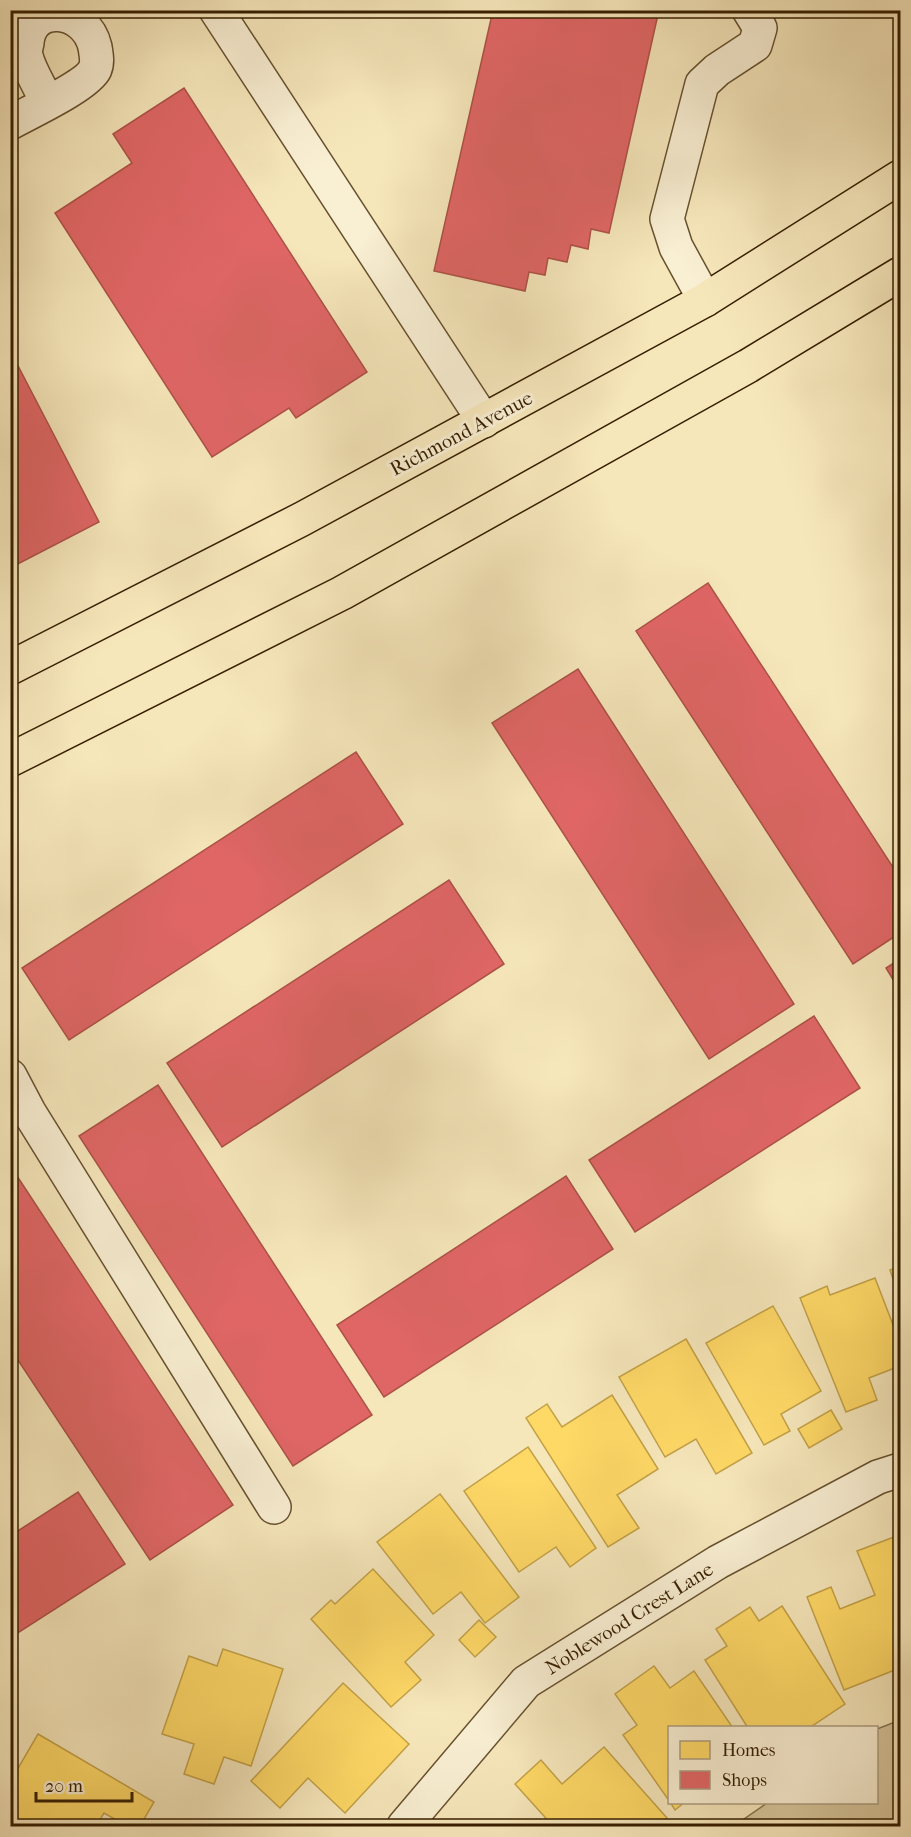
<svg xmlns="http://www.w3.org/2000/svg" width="911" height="1837" font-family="'IM FELL French Canon',serif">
	<rect width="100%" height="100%" fill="#f6e7bb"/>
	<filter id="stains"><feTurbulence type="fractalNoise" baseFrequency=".00333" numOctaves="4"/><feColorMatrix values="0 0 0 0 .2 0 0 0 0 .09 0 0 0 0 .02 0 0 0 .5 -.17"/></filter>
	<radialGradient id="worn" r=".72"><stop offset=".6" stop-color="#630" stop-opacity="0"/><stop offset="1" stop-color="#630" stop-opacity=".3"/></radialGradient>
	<!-- green -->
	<path fill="#d6c59b" stroke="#86724e" stroke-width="1.5" d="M900,1720V1826H734L767,1803L876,1802L877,1729Z"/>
	<!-- homes -->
	<g fill="#ffd966" stroke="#c3a147" stroke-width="1.5">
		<path d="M900,1266V1299L890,1270Z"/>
		<path d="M875,1278L900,1343V1366L869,1378L877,1400L846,1412L800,1298L827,1286L830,1295Z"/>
		<path d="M773,1306L821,1391L781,1414L790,1431L764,1445L706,1343Z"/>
		<path d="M686,1339L752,1453L716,1474L696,1439L665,1457L619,1377Z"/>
		<path d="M612,1395L658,1469L617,1495L639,1528L608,1547L526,1418L547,1404L562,1427Z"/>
		<path d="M831,1410L842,1429L809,1448L798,1429Z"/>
		<path d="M528,1447L596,1548L570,1567L556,1547L519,1572L464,1491Z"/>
		<path d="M440,1494L519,1597L485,1623L461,1592L433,1614L377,1542Z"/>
		<path d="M894,1537L900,1552V1668L844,1690L807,1597L831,1587L840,1609L875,1595L857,1551Z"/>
		<path d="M373,1569L434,1635L405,1662L421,1680L391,1707L311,1619L331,1600L335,1604Z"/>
		<path d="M782,1606L845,1704L809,1728H748L705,1660L727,1646L716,1629L750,1607L759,1621Z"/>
		<path d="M479,1620L496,1637L475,1657L459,1640Z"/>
		<path d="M223,1649L283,1669L251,1766L224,1757L214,1784L184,1774L194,1744L162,1734L189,1656L217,1666Z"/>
		<path d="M654,1666L670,1688L694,1671L733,1728H670V1802L623,1735L637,1725L615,1694Z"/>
		<path d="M343,1683L409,1744L345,1813L308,1778L280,1808L251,1781Z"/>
		<path d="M38,1734L154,1802L140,1826H127L104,1813L96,1826H14L10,1825V1782Z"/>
		<path d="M604,1747L667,1818L657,1826H553L515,1784L541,1760L562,1784Z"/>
		<path d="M670,1802H685L675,1810Z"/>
	</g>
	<!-- shops -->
	<g fill="#e06666" stroke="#ad5147" stroke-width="1.5">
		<path d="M493,10H659L609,233L591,229L588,249L571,245L567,262L548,258L545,275L529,272L525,291L434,271Z"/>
		<path d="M184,88L367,372L296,418L289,408L212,457L55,213L132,163L113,134Z"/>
		<path d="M14,358L99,522L10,568V360Z"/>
		<path d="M708,583L900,878V933L853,964L636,631Z"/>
		<path d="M578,669L794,1004L709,1059L492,723Z"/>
		<path d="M356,752L403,824L69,1040L22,968Z"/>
		<path d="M449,880L504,964L222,1147L167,1063Z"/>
		<path d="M900,959V991L886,968Z"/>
		<path d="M814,1016L860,1088L635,1232L589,1160Z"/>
		<path d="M158,1085L372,1415L293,1466L79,1136Z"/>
		<path d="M17,1176L233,1505L150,1560L10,1348V1180Z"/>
		<path d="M566,1176L613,1249L384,1397L337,1325Z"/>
		<path d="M78,1492L125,1564L10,1638V1536Z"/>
	</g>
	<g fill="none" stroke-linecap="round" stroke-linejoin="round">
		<defs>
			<g id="minor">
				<path d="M216,10L484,421"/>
				<path d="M10,123C28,113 88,85 95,69C98,62 96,54 95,47C86,7 30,2 27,43C26,47 25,52 26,56C30,72 41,88 47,102"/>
				<path d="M705,300L676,247L667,219L702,84L717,70L755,45L760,28L749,10"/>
				<path d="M10,1076L29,1112L274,1507"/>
				<path d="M404,1826L526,1682L718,1562L878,1477L900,1470"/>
			</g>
			<g id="major">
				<path d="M10,668L302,519L705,300L900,177"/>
				<path d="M10,760L342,593L748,366L900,274"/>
			</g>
		</defs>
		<!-- minor casing -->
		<use href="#minor" stroke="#67512f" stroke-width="36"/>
		<!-- major casing -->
		<use href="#major" stroke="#371f00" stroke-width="36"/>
		<!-- minor -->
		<use href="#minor" stroke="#f9efd3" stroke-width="33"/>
		<!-- major -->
		<use href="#major" stroke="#f6e7bb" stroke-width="33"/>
	</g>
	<g text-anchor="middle" stroke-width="6" stroke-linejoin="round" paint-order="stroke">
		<!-- street labels -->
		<g font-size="20" fill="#371f00" stroke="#f9efd3">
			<text transform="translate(461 433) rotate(-28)" y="7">Richmond Avenue</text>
			<text transform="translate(629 1618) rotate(-32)" y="7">Noblewood Crest Lane</text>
		</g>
	</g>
	<!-- margin -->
	<rect width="911" height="1837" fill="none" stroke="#f6e7bb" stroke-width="36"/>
	<rect x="12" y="12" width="887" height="1813" fill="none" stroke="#371f00" stroke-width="3"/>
	<rect x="18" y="18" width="875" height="1801" fill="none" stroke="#371f00" stroke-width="1.5"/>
	<!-- legend -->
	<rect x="668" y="1726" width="210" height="78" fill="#f9efd3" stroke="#ab9c7f" stroke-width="1.5"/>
	<rect x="680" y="1741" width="30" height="18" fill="#ffd966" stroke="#ab9c7f" stroke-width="1.5"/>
	<text x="722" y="1756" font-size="18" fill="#371f00">Homes</text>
	<rect x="680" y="1771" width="30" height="18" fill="#e06666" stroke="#ab9c7f" stroke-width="1.5"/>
	<text x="722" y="1786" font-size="18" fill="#371f00">Shops</text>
	<!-- scale -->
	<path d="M36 1792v9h96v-9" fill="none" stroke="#371f00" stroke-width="3"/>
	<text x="45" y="1792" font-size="18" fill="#371f00" stroke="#f9efd3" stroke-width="4.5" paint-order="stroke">20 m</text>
	<rect width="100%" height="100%" filter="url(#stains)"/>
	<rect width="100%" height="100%" fill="url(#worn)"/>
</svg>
